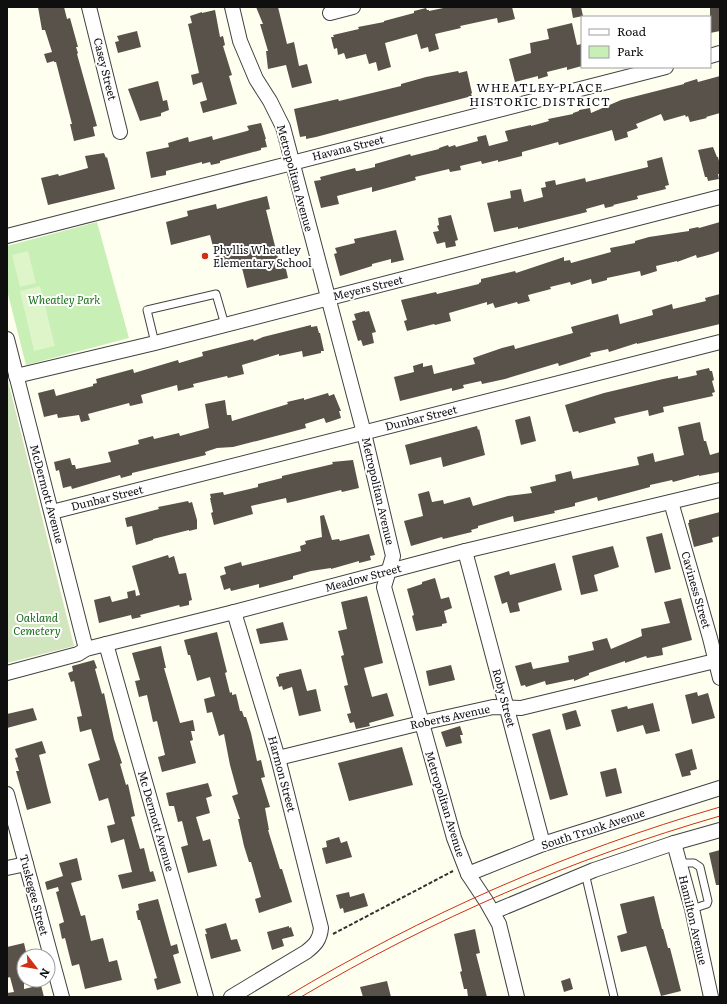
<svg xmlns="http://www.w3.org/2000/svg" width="727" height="1004" font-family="Literata,serif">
	<rect width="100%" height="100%" fill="#fffff0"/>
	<!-- green -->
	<path fill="#c8efb5" d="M97,222L129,338L26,365L7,290V246Z"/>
	<!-- cemetery -->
	<path fill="#d1e5be" d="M7,377L74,646L7,663Z"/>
	<!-- pitch -->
	<g fill="#ddf5c8">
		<path d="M28,251L36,283L20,287L12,255Z"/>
		<path d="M40,286L55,346L34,351L20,291Z"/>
	</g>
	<!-- building -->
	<g fill="#59524a">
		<path d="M38,7H64L67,19L70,18L78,47H76L78,53L77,54L97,126L93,127L95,136L74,141L70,124H72L56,62H54V61L47,63L44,54L52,52L45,30H42Z"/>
		<path d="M256,7H278L287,44L294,42L299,66L307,64L312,83L292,88L286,65L268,69L266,51H268L260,24H263Z"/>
		<path d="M448,7H512L515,19L498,23L497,18L460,26L461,28L435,34L439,49L429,52L428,47L421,49L417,34L385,43L391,67L378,71L376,62L369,64L366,54L346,59L344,53L338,55L337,48L334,49L331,37H334L333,35L359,29L358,27L384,22V21L414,13V11L426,8L427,10H429V11Z"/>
		<path d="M571,7H581L583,16L573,18Z"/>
		<path d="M710,7H720V31L710,33Z"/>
		<path d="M215,10L220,37L223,36L225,45L223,46L232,75L229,76L237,104L203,113L200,102L207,100L202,82L193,85L191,75L199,73L188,24L192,23L190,16L202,12V13Z"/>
		<path d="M572,23L577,45L582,44V66L567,70V67L547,72L548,76L538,79V76L515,82L509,59L531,53L530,43L549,39L547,29Z"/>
		<path d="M137,31L141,47L118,53L115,42L119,41L117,36Z"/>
		<path d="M458,71L459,73L467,71L472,93L471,94L472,96L316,137L306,139V136L300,137L294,109L338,99L339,101L401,86V84L426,77Z"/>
		<path d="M720,76V113L706,117L707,118L690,122L688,116L686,117L685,115L664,121L661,114L636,124L638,128L627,132L628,137L615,141L612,130L559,145L558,142L522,152V156L498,162V160L482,164L481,161L460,166L461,170L450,172L449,169L415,177L416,180L372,192V187L337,196L339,204L321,208L314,181L321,180L320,177L355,168L356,171H358L375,167V164L410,154L411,156L439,149V148L448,145L449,147L455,145L456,147L478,141L477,137L486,135L489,146L508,141L505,131L531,125V126L549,121L548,119L573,114V113L579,111V110L590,108L591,113L621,100L684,84V83L697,79L698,82Z"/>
		<path d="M158,81L163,101L167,100L169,110L161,113V116L140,121L128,89Z"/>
		<path d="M261,123L266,139H265L267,147L261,148V150L220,161V163L211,165L210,162L202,164V162L166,171V175L151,178L146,152L169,147L168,143L188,137L189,142L212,136L213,140L247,131L249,130L247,126Z"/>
		<path d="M713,147L717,157H718L720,165V174H718L719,179L708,181L707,177H705L698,150Z"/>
		<path d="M104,153L106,158L107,157L115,189L48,205L41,178L58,174L59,176L88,168L85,156Z"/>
		<path d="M662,157L669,185L665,186L666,189L637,196L638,199L613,205L614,206L605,208L604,204L586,209L587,212L575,215L518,229V227L494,232L487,203L511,198L510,191L521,189L524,202L543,197L541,188L546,187L545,182L555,180L556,185L585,178L586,182L648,167L647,161Z"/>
		<path d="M267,196L270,209L266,210L280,266L285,265L288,278L247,288L240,260L218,266L210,235L171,245L166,222L188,216L187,211L216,204L217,209Z"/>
		<path d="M451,215L458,240L455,241L456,246L446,248L445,242L437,244L433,232L439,231L437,226L439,225L438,218Z"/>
		<path d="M720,222V251L712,254L697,258L696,255L677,262V261L656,266L657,271L641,276L640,271L607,278V280L592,284L591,279L571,285L570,282L550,287L551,289L528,295L530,301L518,304L517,302L495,308L493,303L487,305V302L449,313L451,321L435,325L434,324L407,331L404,321L407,320L401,300L436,292L437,294L479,284V283L481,282V279L515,271L516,273L564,257V261L570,260L571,263L611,252L610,248L635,243V241L649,237L689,231V229L698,227L699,228Z"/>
		<path d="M396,230L404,260L391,263V259L372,264V266L340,276L334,254L337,253L335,248L355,243L354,239Z"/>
		<path d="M720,294V324L637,344V343L609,352L608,349L590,353L591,356L559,366L558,363L505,379L482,384L481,381L463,385L464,388L452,391V388L400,401L394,377L414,372L413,366L423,363V367L432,365L434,374L475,364L473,358L502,348L514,345L515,349L573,333L571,327L618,314L620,324L653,315L652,310L672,304L673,309L706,301L705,298Z"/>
		<path d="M365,311V312L369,311L376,332L372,333L374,343L363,346L361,340L358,341L352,321L356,320L354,314Z"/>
		<path d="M311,325V327L317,326L319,333H320L324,351H321V353L303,357L302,351L279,356V354L242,365L244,374L228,378L227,376L193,384L194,387L178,391L177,385L141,395L143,403L130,406L129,403L88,414L90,420L81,422L79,415L58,418L57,414L44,417L38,393L54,389L56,396L93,386V384L97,383L96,379L133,369L134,373L178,360L179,363L203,356L202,352L253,339L254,341L263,337Z"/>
		<path d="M709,368L710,371H712L714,380L712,381L715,392L712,393L713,396L663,407L664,412L649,416L648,410L614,418L616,423L579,433L578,431L573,432L565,405L604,393L663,379L678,376V379L688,377L697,375L696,371Z"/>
		<path d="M328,393L329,396L334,394L341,411H339L341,418L326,423L324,418L305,424L306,428L276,436L233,447L217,448L205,452L206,455L132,473V475L121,478L120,475L72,489L71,486L63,488L59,470L56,471L54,462L70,458L72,465H75L76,469L111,462L108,452L139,444L138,440L153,436L154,439L179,433L180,436L209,428L205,404L225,400L227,415H231L232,421L288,404L287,402L304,398V400Z"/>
		<path d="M530,416L536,441L521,445L515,420Z"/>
		<path d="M700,422L704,441H706L710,455L720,452V472L699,476V475L673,482L672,480L650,485V487L598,501L597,497L575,503V506L554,511L555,513L514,522L513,516L478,526V528L471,530L472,532L443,539L442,537L411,546L404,521L423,516L418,494L429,491L432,502L443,500L444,504L470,497L473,506L508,496L532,493L530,487L556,481L555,475L571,471L573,479L639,465L637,457L653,453L655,462L684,455L678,427Z"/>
		<path d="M477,426L478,430L479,429L485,455L443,467L441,457L410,465L405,445Z"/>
		<path d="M353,460L359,488L342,492L341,490L296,501L287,503L286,498L251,506L253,514L214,525L211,513L213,512L210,498H211L210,494L223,492L224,495L258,487V484L282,478V476L333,464L332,462Z"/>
		<path d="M188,501L189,503L192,502L197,520V529L189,531V530L153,539V540L136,545L132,526L127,527L125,518L159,509L158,507Z"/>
		<path d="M720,512V536L712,538L713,542L694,547L688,523H689V520Z"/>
		<path d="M324,515L332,540L339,539L340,541L369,534L375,555L370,556L371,560L359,563V561L331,569V568L311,571L293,576V579L259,588V584L231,591L230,588L224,590L220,576L226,574L224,567L241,562L242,566L301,551L300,546L306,544L305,541L322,537L320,516Z"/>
		<path d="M662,533L671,569L655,573L646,537Z"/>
		<path d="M613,546L619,567L594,575L598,591L581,595L572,556Z"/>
		<path d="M168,555L169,558L174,556L179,574L186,573L192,600L189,601V605L180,607L179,605L140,615L141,617L132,619L131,615L99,623L94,600L110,596L112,602L128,598L127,592L135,590L136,596L140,595L132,566Z"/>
		<path d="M555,563L562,590L518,603L520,611L510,613L507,602L502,604L494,576L509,571L510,575Z"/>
		<path d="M435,578L441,599L449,597L452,608L444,611L447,623L442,624V626L416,631L412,616L414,615L407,589L422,584V582Z"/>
		<path d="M367,596L383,663L364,668L372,697L387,693L394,716L369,723L370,726L356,729L354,722L350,723L347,714L351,713L344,686L348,685L341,656L344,655L338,631L347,629L341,602Z"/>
		<path d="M681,598L692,640L662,648L663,655L647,658L646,656L625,663V661L589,673V675L574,681V679L546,685L545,681L526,687L525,685L521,686L515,666L531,662L533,669L569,662L568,656L594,650L592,642L607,638L611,649L642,636L641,629L670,623L664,602Z"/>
		<path d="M283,622L288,640L260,644L256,629Z"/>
		<path d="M217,632L227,672L225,673L230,693L232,692V695L236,694L240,711H242L244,717H246L251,733L257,761L261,760L265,777L261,778L270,807L265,808L269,830H268L280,869H282L292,902L259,913L255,899L261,897L251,862H249L244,846L238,819H240L232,796L238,794L230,765L224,734L219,736L212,712L207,713L204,699L215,696L210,677L197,681L190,655H188L184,640Z"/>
		<path d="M161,646L166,668H164L180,723L193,720L195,731H191L193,740L190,741L196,763L162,772L158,757L165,755L157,721L153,722L147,695L139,697L135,681L140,680L132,653Z"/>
		<path d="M94,660L97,668L95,669L102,694L104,693L114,739L122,763L120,764L126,785L128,784L135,816L131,817L140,849L144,848L150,872L153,871L156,881L122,889L118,875L132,872L124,839L111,843L107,826L115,824L108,798L99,801L88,764L100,760L91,729L80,732L77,717L82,716L74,681L71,682L68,673L73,671L72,666Z"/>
		<path d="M451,665L455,680L429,686L426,671Z"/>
		<path d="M301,669L307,691L316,689L321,711L299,716L292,687L283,690L282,686L279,687L276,677L279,676V674Z"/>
		<path d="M697,692L698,696L708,693L715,718L692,724L685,695Z"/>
		<path d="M653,703L660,731L646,734L643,725L617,732L611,710L627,706L628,709Z"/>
		<path d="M33,708L37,720L7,728V714Z"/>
		<path d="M576,710L581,726L566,730L562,714Z"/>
		<path d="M460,726L463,735H460L462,743L446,747L441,732Z"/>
		<path d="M550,729L568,795L550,800L532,734Z"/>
		<path d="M42,741L46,753L39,755L51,803L27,810L16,771H19L15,758L18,757L15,749Z"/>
		<path d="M402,747L413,785L349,801L338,763Z"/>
		<path d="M692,749L697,769L690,771L691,775L682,777L675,754Z"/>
		<path d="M616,768L622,793L606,797L600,772Z"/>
		<path d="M208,783L212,796L206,798L210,813L196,817L203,841L210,839L217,866L188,873L181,847L188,845L182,821L178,822L174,806H169L166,793Z"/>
		<path d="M339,837L341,843L347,841L352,857L326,864L322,848L327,847L326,841Z"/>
		<path d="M720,850V885H716L709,853Z"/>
		<path d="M77,858L82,880L71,883L81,916L85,915L91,941L103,938L109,962L117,960L122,980L85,989L79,964L72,966L65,938L62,939L59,924L64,922L56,892L59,891L58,887L47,890L45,882L63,876L59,863Z"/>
		<path d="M349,892L350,897L364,893L368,906L344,913L343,908L340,909L336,895Z"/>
		<path d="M654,896L662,929H663L668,948H670L681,991L661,996L646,946L621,952L617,936L627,933L620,904Z"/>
		<path d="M158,899L171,946L177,944L179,953L173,955L181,983L157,990L154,979L157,978L140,920H138L136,911L139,910L138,904Z"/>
		<path d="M226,923L231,940L237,939L241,951L211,959L205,934H207L205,929Z"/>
		<path d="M289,926V928L291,927L294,936L282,939L284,946L272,950L267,932Z"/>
		<path d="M475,929L480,953L476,954L487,997H468L467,989H464L460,972L462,971L454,934Z"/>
		<path d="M24,943L27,956H24V989L41,985L44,997H7V993L14,992L10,977L7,978V947Z"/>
		<path d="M570,978L573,989L564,992L561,981Z"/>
		<path d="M387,981L391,997H363L360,987Z"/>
	</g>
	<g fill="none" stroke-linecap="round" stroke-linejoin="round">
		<defs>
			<g id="lane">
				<path d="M155,343L147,310L216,294L225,325"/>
				<path d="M680,863H694L700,867L708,901L707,904L692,909"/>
				<path d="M585,873L614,997"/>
			</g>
			<g id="street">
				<path d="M89,7L120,132"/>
				<path d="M232,7L240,41L256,79L270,101L283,127L364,433L393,556L384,587L454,838L468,874L486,901L499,924L517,997"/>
				<path d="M330,13L353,7"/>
				<path d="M710,56L720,53"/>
				<path d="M7,236L666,67"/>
				<path d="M7,339L86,649"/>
				<path d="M16,376L155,343L720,197"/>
				<path d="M671,502L710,638L720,678"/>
				<path d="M52,512L720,342"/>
				<path d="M465,551L543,844"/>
				<path d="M106,644L206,997"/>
				<path d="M7,673L78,654L86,649L234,612L465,551L720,490"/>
				<path d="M278,758L421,723L493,707L521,708L715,661"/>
				<path d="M7,794L62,997"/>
				<path d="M674,843L692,909L711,997"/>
				<path d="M7,868L26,864"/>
				<path d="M468,874L543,844L720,788"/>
				<path d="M493,912L594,870L674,843L720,830"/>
				<path d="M231,997L306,952C315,945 320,940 321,928L278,758L234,612"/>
			</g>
		</defs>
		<!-- lane casing -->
		<use href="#lane" stroke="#424242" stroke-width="9"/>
		<!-- street casing -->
		<use href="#street" stroke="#424242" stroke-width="16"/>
		<!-- path -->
		<path stroke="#313131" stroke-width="2" stroke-dasharray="4 2" stroke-linecap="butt" d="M333,934L453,871"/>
		<!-- lane -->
		<use href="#lane" stroke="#fff" stroke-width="7"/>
		<!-- street -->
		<use href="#street" stroke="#fff" stroke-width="14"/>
		<!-- tram -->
		<g stroke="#cf3016" stroke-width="1">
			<path d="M286,997C422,915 568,851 720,807"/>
			<path d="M301,997C432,919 574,858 720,816"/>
		</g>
	</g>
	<!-- markers -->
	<circle fill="#cf3016" stroke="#fff" stroke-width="1.5" cx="205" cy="256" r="4"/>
	<g text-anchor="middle" stroke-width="4" stroke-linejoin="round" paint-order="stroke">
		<!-- street labels -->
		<g font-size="11" fill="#0f0f0f" stroke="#fff">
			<text transform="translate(105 69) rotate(76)" y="4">Casey Street</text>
			<text transform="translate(348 148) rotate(-14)" y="4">Havana Street</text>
			<text transform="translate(295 178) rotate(75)" y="4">Metropolitan Avenue</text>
			<text transform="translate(368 288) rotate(-14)" y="4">Meyers Street</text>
			<text transform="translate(421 418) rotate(-14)" y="4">Dunbar Street</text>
			<text transform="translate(378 491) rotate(77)" y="4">Metropolitan Avenue</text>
			<text transform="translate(47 494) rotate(75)" y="4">McDermott Avenue</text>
			<text transform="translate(107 498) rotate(-14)" y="4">Dunbar Street</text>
			<text transform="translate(363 578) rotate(-15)" y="4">Meadow Street</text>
			<text transform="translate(696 590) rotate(74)" y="4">Caviness Street</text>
			<text transform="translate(504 698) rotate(75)" y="4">Roby Street</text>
			<text transform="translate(450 717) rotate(-12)" y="4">Roberts Avenue</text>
			<text transform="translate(282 774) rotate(75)" y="4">Harmon Street</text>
			<text transform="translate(445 804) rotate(73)" y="4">Metropolitan Avenue</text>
			<text transform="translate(156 821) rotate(74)" y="4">Mc Dermott Avenue</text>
			<text transform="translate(593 829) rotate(-18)" y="4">South Trunk Avenue</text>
			<text transform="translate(34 895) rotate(75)" y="4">Tuskegee Street</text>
			<text transform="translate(693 920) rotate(77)" y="4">Hamilton Avenue</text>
		</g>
		<!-- poi labels -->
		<g font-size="11" fill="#0f0f0f" stroke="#fff" text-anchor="start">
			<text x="213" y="254">Phyllis Wheatley<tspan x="213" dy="13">Elementary School</tspan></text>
		</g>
		<!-- park labels -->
		<g font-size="11" font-style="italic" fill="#196f17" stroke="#fff">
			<text x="64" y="304">Wheatley Park</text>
			<text x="37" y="622">Oakland<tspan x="37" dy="13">Cemetery</tspan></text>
		</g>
		<!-- neighbourhood labels -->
		<g font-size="12" letter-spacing="1" fill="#0f0f0f" stroke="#fff">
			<text x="540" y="92">WHEATLEY PLACE<tspan x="540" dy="14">HISTORIC DISTRICT</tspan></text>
		</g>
	</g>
	<!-- border -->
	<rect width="727" height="1004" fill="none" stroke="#0f0f0f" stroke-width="16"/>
	<!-- legend -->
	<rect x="581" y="16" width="130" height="52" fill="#ffffff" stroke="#9f9f9f"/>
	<rect x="589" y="29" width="20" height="6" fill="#ffffff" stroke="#9f9f9f"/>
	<text x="617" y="36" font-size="12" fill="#0f0f0f">Road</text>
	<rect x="589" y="46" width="20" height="12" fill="#c8efb5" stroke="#9f9f9f"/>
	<text x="617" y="56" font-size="12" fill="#0f0f0f">Park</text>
	<!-- north arrow -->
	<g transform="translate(36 968) rotate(121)"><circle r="19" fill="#ffffff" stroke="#9f9f9f"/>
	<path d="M0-3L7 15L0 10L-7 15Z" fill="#cf3016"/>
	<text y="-6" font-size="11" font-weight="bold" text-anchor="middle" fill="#0f0f0f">N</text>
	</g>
</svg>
